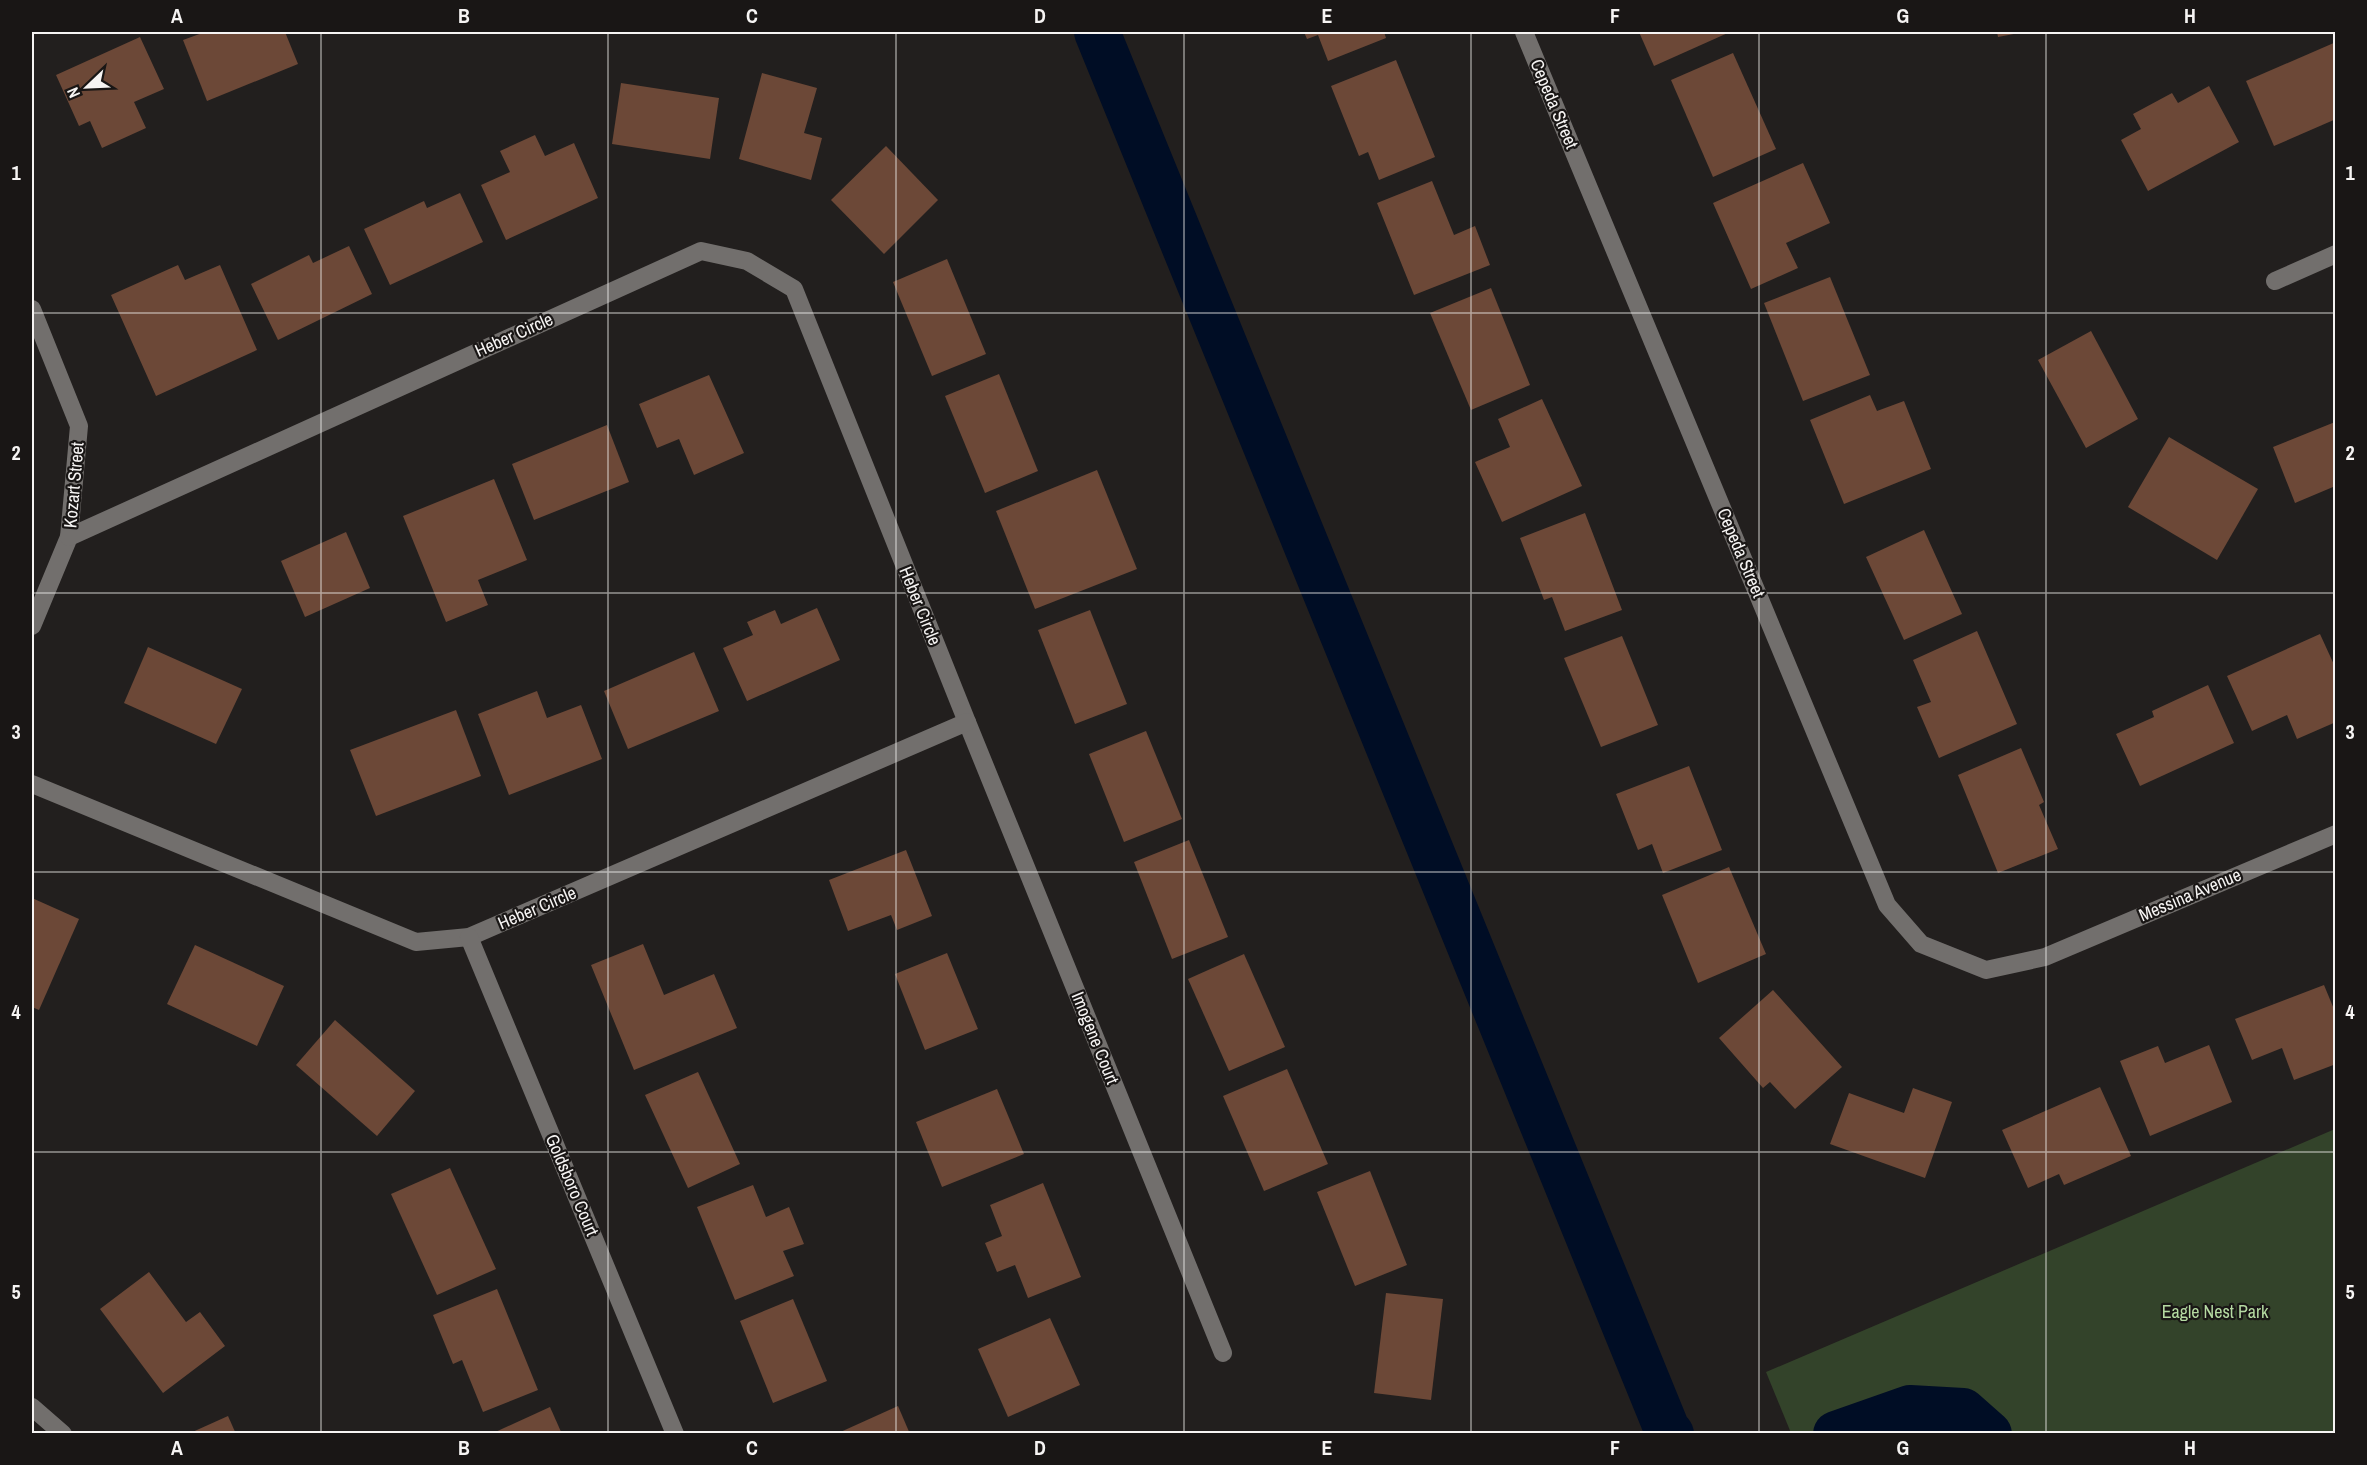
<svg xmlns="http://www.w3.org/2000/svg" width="2367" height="1465" font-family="'Archivo Narrow',sans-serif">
	<rect width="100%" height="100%" fill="#221f1e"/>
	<!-- green -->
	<path fill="#33432a" d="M2335,1129V1433H1791L1766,1372Z"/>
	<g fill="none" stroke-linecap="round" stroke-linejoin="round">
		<!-- canal -->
		<g stroke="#000d25" stroke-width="46">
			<path d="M1097,32L1668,1432L1671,1434"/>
			<path d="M1836,1434L1910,1408L1963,1411L1989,1434"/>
		</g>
	</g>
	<!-- building -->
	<g fill="#6c4837">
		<path d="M205,32H285L298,64L207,101L183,40Z"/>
		<path d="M1304,32H1384L1386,38L1328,61L1318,35L1307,39Z"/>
		<path d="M1639,32H1730L1654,66Z"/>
		<path d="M1997,32H2019V33L1998,37Z"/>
		<path d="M140,37L164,89L134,102L146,128L102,148L90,121L79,126L56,75Z"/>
		<path d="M2336,42V119L2274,146L2246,81Z"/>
		<path d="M1733,53L1776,149L1713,177L1671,80Z"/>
		<path d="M1396,60L1435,157L1379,180L1368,152L1359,156L1331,86Z"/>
		<path d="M762,73L817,88L804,133L822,138L811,180L739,159Z"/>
		<path d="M621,83L719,98L710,159L612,144Z"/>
		<path d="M2209,86L2239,142L2148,191L2121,140L2141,129L2133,114L2172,93L2178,103Z"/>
		<path d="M535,135L545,156L574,143L598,198L506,240L481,185L510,172L500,151Z"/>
		<path d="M886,146L938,200L884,254L831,200Z"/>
		<path d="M1803,163L1830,223L1786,243L1798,268L1751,289L1713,203Z"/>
		<path d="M1432,181L1454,235L1475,226L1490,265L1414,295L1377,203Z"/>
		<path d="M460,193L483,242L390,285L364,229L424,201L427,208Z"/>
		<path d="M349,246L372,294L278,340L251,284L309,255L313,263Z"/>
		<path d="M947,259L986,354L932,376L893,282Z"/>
		<path d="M178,265L185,280L220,265L257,350L156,396L111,295Z"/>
		<path d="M1830,277L1870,375L1803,401L1764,303Z"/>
		<path d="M1491,288L1530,385L1471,410L1430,313Z"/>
		<path d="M2091,331L2138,419L2086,448L2038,360Z"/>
		<path d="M999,374L1038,471L985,493L945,396Z"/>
		<path d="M709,375L744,453L694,475L679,439L657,448L639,404Z"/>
		<path d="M1870,395L1877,411L1904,401L1931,469L1844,504L1810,420Z"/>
		<path d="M1542,399L1582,486L1502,522L1475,462L1510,447L1498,419Z"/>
		<path d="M2335,422V495L2333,487L2295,503L2273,447Z"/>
		<path d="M607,425L629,482L534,520L512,464Z"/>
		<path d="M2169,437L2258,489L2217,560L2128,507Z"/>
		<path d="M1097,470L1137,569L1035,609L996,511Z"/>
		<path d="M494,479L527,560L478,580L488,605L446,622L403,516Z"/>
		<path d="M1585,513L1622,610L1565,631L1552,597L1544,600L1520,538Z"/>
		<path d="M1924,530L1962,614L1904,640L1866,557Z"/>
		<path d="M346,532L370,588L305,617L281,561Z"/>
		<path d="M817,608L840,660L747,701L723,648L753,635L747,622L775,610L781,624Z"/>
		<path d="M1090,610L1127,704L1075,724L1038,630Z"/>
		<path d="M1977,631L2017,724L1939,758L1917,707L1931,702L1913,660Z"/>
		<path d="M2320,634L2336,669V722L2297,739L2287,715L2252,731L2227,676Z"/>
		<path d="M1622,636L1658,725L1601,747L1564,658Z"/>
		<path d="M148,647L242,689L216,744L124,703Z"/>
		<path d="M694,652L719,711L628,749L604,691Z"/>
		<path d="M2208,685L2234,743L2140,786L2116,734L2154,717L2152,711Z"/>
		<path d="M537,691L547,718L581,705L602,759L509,795L478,714Z"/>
		<path d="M456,710L481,776L376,816L350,750Z"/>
		<path d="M1146,731L1182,819L1124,842L1089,754Z"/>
		<path d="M2021,748L2044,802L2039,805L2058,849L1998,873L1958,775Z"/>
		<path d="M1689,766L1722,850L1663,873L1652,844L1638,850L1616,794Z"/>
		<path d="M1189,840L1228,937L1172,959L1134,862Z"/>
		<path d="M906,850L932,916L897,930L891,915L848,931L829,880Z"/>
		<path d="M1729,867L1766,954L1698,983L1662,895Z"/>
		<path d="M32,898L79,919L39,1010L32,1007Z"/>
		<path d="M643,944L664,995L714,974L737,1028L634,1070L591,965Z"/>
		<path d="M195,945L284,986L257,1046L167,1004Z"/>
		<path d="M947,953L978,1029L925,1050L895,974Z"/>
		<path d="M1244,954L1285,1047L1229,1071L1188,979Z"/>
		<path d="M2324,985L2336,1014V1064L2294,1080L2282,1048L2252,1060L2235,1019Z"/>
		<path d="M1773,990L1842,1067L1795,1109L1770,1082L1763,1088L1719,1038Z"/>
		<path d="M335,1020L415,1091L377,1136L296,1065Z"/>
		<path d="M2209,1045L2232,1102L2150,1136L2120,1061L2158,1046L2165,1063Z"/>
		<path d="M1287,1069L1328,1164L1264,1191L1223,1096Z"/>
		<path d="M698,1072L740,1164L688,1188L645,1095Z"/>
		<path d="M2100,1087L2131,1156L2064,1185L2059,1174L2028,1188L2002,1130Z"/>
		<path d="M1913,1088L1952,1102L1925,1178L1830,1144L1849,1093L1904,1113Z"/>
		<path d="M997,1089L1024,1154L942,1187L916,1122Z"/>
		<path d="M450,1168L496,1269L437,1295L391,1194Z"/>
		<path d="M1370,1171L1407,1265L1355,1286L1317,1192Z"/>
		<path d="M1043,1183L1081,1277L1028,1298L1015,1265L997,1272L985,1243L1002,1236L990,1205Z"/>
		<path d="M753,1185L766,1217L789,1207L804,1244L783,1251L794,1276L735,1300L697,1207Z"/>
		<path d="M149,1272L186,1322L200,1312L225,1346L163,1393L100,1309Z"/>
		<path d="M497,1289L538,1390L483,1412L462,1360L453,1364L433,1315Z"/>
		<path d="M1386,1293L1443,1299L1431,1400L1374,1393Z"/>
		<path d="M793,1299L827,1381L773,1403L740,1321Z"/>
		<path d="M1050,1318L1080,1385L1008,1417L978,1349Z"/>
		<path d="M898,1406L910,1434H836Z"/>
		<path d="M550,1407L562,1434H491Z"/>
		<path d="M228,1416L236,1434H188Z"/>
	</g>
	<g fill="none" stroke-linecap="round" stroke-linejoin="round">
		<!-- minor -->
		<g stroke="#726f6d" stroke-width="18">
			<path d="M1524,32L1887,905L1921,944L1986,970L2045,957L2336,834"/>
			<path d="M2275,281L2336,254"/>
			<path d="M32,309L79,426L69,537L32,626"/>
			<path d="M69,537L701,251L747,261L794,289L967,722L1223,1353"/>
			<path d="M32,784L416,942L469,937L967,722"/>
			<path d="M469,937L675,1434"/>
			<path d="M32,1407L63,1434"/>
		</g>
	</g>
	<!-- grid -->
	<path fill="none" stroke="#f6f4f3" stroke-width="1.5" stroke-opacity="0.55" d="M321,32V1434M608,32V1434M896,32V1434M1184,32V1434M1471,32V1434M1759,32V1434M2046,32V1434M32,313H2336M32,593H2336M32,872H2336M32,1152H2336"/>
	<g text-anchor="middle" stroke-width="4.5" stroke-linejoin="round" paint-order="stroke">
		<!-- street labels -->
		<g font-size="18" fill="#f6f4f3" stroke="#191615">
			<text transform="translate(1554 104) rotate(67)" y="6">Cepeda Street</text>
			<text transform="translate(514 335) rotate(-24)" y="6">Heber Circle</text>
			<text transform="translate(74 485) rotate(-85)" y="6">Kozart Street</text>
			<text transform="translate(1741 553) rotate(67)" y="6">Cepeda Street</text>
			<text transform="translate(920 606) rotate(68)" y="6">Heber Circle</text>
			<text transform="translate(2190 895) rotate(-23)" y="6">Messina Avenue</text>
			<text transform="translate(537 908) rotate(-23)" y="6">Heber Circle</text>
			<text transform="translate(1095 1038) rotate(68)" y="6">Imogene Court</text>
			<text transform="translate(572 1185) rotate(67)" y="6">Goldsboro Court</text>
		</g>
		<!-- park labels -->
		<g font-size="18" fill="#b5daa2" stroke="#191615">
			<text x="2215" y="1318">Eagle Nest Park</text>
		</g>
	</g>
	<!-- border -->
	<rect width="2367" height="1465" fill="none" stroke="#191615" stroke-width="66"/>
	<!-- north arrow -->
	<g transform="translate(87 87) rotate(247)" stroke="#191615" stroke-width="4.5" paint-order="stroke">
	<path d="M0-4.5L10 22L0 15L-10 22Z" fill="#f6f4f3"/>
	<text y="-9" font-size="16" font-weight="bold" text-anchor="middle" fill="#f6f4f3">N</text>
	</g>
	<rect x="33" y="33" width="2301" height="1399" fill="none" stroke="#f6f4f3" stroke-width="2"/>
	<g font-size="20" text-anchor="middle" font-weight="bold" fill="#f6f4f3">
		<text x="177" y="23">A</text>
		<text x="464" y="23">B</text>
		<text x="752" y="23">C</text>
		<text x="1040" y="23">D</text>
		<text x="1327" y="23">E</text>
		<text x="1615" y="23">F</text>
		<text x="1903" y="23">G</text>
		<text x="2190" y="23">H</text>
		<text x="16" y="180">1</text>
		<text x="2350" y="180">1</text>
		<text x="16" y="460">2</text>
		<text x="2350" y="460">2</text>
		<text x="16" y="739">3</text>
		<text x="2350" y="739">3</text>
		<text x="16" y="1019">4</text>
		<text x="2350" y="1019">4</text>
		<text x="16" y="1299">5</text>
		<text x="2350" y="1299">5</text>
		<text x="177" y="1455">A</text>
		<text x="464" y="1455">B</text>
		<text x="752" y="1455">C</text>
		<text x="1040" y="1455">D</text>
		<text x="1327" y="1455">E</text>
		<text x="1615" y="1455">F</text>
		<text x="1903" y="1455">G</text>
		<text x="2190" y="1455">H</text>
	</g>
</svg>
